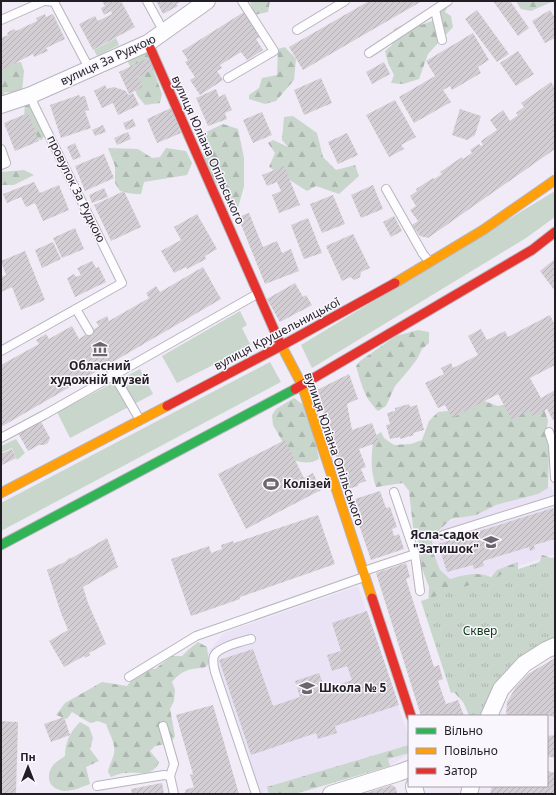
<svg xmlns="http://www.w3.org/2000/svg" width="556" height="795" font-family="'Noto Sans',sans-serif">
	<defs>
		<pattern id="forest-firs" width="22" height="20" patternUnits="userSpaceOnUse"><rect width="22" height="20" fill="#c8d6cc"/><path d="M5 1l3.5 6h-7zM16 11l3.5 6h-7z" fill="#acb7af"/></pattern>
		<pattern id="park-tufts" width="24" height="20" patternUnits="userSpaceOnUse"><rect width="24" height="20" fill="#c8d6cc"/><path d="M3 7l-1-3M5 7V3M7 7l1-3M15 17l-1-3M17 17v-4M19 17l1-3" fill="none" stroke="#acb7af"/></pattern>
		<pattern id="building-hatch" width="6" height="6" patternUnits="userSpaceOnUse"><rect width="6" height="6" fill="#d3cdd4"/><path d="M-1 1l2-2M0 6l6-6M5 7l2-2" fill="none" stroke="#b5b0b6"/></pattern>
	</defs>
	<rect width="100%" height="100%" fill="#f0ebf6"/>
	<!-- built -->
	<g fill="#eae2f5">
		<path d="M551,486L555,500V554L443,591L423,531Z"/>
		<path d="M358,586L409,738V754L390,766L295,794H256L215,672L199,663L224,633Z"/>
	</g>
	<!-- grass -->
	<g fill="#c8d6cc">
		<path d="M116,38L119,45L97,56L94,50Z"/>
		<path d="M555,191V217L526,238L312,368L301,345Z"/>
		<path d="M240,311L247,325L242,328L251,346L177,383L162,356Z"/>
		<path d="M270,362L281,382L1,531V503Z"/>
		<path d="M140,369L153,394L70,438L57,412Z"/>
		<path d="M16,439L25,453L17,460L12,448L1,453V446Z"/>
	</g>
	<!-- forest -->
	<g fill="url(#forest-firs)">
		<path d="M250,1H270L268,12L254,15Z"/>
		<path d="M516,1H554L531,11L521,9Z"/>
		<path d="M448,5L445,12L451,16L453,27L428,54L419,79L403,84L391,83L394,75L388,63L385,51L392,45L394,29L408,23L421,25L432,21L433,6Z"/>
		<path d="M285,47L296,59L294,80L276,101L265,104L249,99V95L259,88L262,78L277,75L278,49Z"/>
		<path d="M146,49L162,94L160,103L145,105L137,95L133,84L134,75L128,62L131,55Z"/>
		<path d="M21,62L24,71L22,91L17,93L5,92L1,99V70L13,63Z"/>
		<path d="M25,100L35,102L40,107L47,130L42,140L33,138L24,118Z"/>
		<path d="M293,116L317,133L323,157L336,170L355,165L359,176L339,194L316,186L307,191L269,167L275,153L268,143L273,140L288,147L282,140L284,117Z"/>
		<path d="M223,124L238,129L244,158V186L238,208C215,182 196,169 206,132Z"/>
		<path d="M108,148L138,149L152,158L160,157L166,148L186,151L192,163L187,175L144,182L141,194C131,195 128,192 120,191L115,183V166Z"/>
		<path d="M24,170L34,175L14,185H1V172Z"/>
		<path d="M418,330L429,332V343L422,349L417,359L408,371L395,386L386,406L378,411C364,397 362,386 356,366L360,361L396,336Z"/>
		<path d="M294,398L309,409L319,459C310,464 303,463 293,460L273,425L272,415L276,409Z"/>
		<path d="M476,398L498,406L524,400L543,405L548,421L546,434L549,452L548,488L538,494L496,505L476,515L451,519L436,533L432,540L433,552L440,570L450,579C464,575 477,571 491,577L497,570L518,562V578L537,569L542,555L555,559V641L527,653L507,667L493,686L489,704L478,716C466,708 460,697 449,687L448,678L428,613L429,587L421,566V549L413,527L409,491L403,483L376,487C370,470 371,455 374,437L381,432L384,438L394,445L411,444L422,440L429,421L438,412L458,410Z"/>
		<path d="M198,642L207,647L209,663L204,668C189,668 181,671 172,682L175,690L174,701L170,709L175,736L171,743L155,746L150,751L159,762C153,777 140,772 126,773C121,773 116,775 111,777L108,772C109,766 113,759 114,753C116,744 109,733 106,724L98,721L90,723L72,712L67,719L56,715L65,703L102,682L127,686L143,666L155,669L172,656H182L188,650Z"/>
		<path d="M80,722L89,727L93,738L90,749L99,761L86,767L90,784C82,787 73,791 65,791C49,790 44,776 54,764C57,761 61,759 65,756C65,742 70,732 80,722Z"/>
		<path d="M409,745V753L388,759L390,766L295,794H269L267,787Z"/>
	</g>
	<!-- park -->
	<path fill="url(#park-tufts)" d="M555,557V637L544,642L521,656L497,681L480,716H469L459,691L451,693L421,601Z"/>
	<!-- building -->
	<g fill="url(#building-hatch)">
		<path d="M102,1H121L135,27L93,50L79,24L95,16L98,21L112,14L111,11L104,15L101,8L105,6Z"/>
		<path d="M156,1H182L176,4L178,6L163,14Z"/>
		<path d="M369,1H422L303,70L289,47Z"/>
		<path d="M493,1H510L529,28L518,36Z"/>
		<path d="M477,10L509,54L497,62L465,19Z"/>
		<path d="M550,10L555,18V38L545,43L532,21Z"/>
		<path d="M244,12L260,37L256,39L263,50L247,60L241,52L220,65L222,68L217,71L223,80L200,95L190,80L195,77L185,62L188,60L182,51Z"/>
		<path d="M45,14L46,17L53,14L65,39L46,48L48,51L34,57L33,54L1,70V38L8,35L7,33L14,29L16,31L37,21L36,18Z"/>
		<path d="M473,33L489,60L478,67L481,73L452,90L450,86L443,90L451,102L414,123L399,97L435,76L426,61Z"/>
		<path d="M518,51L534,74L516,86L500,63Z"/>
		<path d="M148,58L154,69L138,77L143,87L129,94L119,72Z"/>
		<path d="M384,62L390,74L372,84L366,72Z"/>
		<path d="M321,78L332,103L304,115L294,90Z"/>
		<path d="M551,82L555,88V149L428,238L420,236L412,225L418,221L410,210L416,206L410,196L417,191L416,189L433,178L434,179L442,174L440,172L462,157L463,159L472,153L470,150L479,144L481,146L483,145L481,141L497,130L490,120L503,110L510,121L518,115L516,113L524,107L521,103Z"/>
		<path d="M105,85L107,89L114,87L126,91L128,95L133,93L139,105L118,115L113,103L102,108L94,91Z"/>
		<path d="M216,89L219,97L225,94L232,110L225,113L227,119L208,126L196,98Z"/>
		<path d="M79,95L80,97L85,96L89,110L85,111L91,128L61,138L50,105Z"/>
		<path d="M395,100L416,137L401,145L404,149L389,157L366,115Z"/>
		<path d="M171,108L181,133L157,143L147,119Z"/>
		<path d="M460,109L481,116L475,135L467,140L452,135Z"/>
		<path d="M262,112L272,135L253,143L243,120Z"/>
		<path d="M28,113L39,141L15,151L4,123Z"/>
		<path d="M133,119L136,126L126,130L123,123Z"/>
		<path d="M103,125L106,132L95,136L92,130Z"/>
		<path d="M128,132L131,139L117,145L114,138Z"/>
		<path d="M347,133L358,155L338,164L328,142Z"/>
		<path d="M75,143L81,157L73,160L67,147Z"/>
		<path d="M104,154L114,178L85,191L75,166Z"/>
		<path d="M284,166L300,205L279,213L272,195L281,191L277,182L267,186L262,175Z"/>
		<path d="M34,182L40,193L59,185L69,210L43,221L35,203L26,207L21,197L7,203L3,194Z"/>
		<path d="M373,185L383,209L361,218L351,195Z"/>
		<path d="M104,188L108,197L92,203L89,195Z"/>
		<path d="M124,191L141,227L111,241L94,205Z"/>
		<path d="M333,195L345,224L322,233L310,204Z"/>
		<path d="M249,213L263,247L277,241L282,253L291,249L299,271L265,284L238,217Z"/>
		<path d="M197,214L217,249L205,256L206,259L187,269L186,267L174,273L161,251L181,240L174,227Z"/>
		<path d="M394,216L402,231L391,237L383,222Z"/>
		<path d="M308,218L322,253L304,259L291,225Z"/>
		<path d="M75,228L84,249L62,258L53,238Z"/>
		<path d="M353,234L370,268L361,272L360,277L357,279L354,280L350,277L342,281L326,246Z"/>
		<path d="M53,242L61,259L42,268L35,250Z"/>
		<path d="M25,251L45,300L21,310L12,287L1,292V277L6,275L1,261Z"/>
		<path d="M555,259V291L540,271Z"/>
		<path d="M92,261L96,268L99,267L106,282L75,297L67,278L74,274L76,277L81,275L77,268Z"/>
		<path d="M203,267L221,299L1,427V365L39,344L36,340L46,334L49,339L72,326L79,339L99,326L96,322L107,316L109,321L149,298L146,293L156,286L160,292Z"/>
		<path d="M295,283L303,297L306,295L312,305L280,322L267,299Z"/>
		<path d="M550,315L555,325V365L530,378L541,398L555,390V419L553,420L547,409L533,417L530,410L512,420L498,394L452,418L445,405L438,408L425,383L444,374L441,368L451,363L453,368L478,355L468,336L481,329L487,340L505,331L508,337Z"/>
		<path d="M349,374L358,399L347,404L352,430L372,423L379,442L359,449L366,467L361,469L366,481L358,484V486L348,489L337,459L317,390Z"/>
		<path d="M409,404L410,407L417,405L424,430L413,433L414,435L400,439V437L390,439L386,425L390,424L387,413L395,411V408Z"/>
		<path d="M40,420L50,438L48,443L44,445H39L28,451L18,433Z"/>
		<path d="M285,440L304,478L313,473L321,490L246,529L218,474Z"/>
		<path d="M12,449L16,458L2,465L1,454Z"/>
		<path d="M380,491L386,508L390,507L397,527L392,529L394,536L399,534L404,549L371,560L357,519L362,517L355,499Z"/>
		<path d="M553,508L555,515V539L534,545L535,549L530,551L529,547L483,561L484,566L474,569L473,565L447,572L438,544Z"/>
		<path d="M318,515L335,564L240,597V599L191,616L171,559L209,546L211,553L222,549L221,545L233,541L234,543Z"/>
		<path d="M107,538L118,567L83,587L88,603L106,644L89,653L90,655L85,658L84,656L64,667L49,641L68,630L61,613L47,570L65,562L70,557V559Z"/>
		<path d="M406,563L410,577L406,579L434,667L439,665L443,679L438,681L446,704L458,700L464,716H421L376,573Z"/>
		<path d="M367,611L399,705L335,726L337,733L318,739L316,733L251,755L219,660L253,649L273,706L300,697L295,681L319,673L325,689L352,680L347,666L332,671L327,655L341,651L332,623Z"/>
		<path d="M555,658V717L546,715L506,716L507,702L516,687L528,674Z"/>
		<path d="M213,705L239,794H182L186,792L185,790L194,787L190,775L193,774L176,715Z"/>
		<path d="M64,717L70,735L51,742L44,724Z"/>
		<path d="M1,721L18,722L16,793H1Z"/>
		<path d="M555,735V758L547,756V736Z"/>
		<path d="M547,771L555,773V794H490L492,786H547Z"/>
		<path d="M162,783L164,794H132L131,789Z"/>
		<path d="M392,785L396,788L397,794H363Z"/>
	</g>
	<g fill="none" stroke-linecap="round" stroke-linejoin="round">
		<defs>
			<g id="lane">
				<path d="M46,1L54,2L90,70"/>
				<path d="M147,1L164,32"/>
				<path d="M435,10L442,40"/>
				<path d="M1,20L44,1"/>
				<path d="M297,30L345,1"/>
				<path d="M369,53L448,1"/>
				<path d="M228,78L274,51L242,1"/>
				<path d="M1,149L6,163L1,165"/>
				<path d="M386,189L423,254L429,261"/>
				<path d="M76,309L89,331"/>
				<path d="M1,351L122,283L34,105L31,95"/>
				<path d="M108,365L140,420"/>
				<path d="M549,432L553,445L555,478"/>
				<path d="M1,438L44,415L257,294"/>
				<path d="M443,535L555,500"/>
				<path d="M415,554L420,591"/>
				<path d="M364,571L415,554L394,492"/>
				<path d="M251,639C243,641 218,647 214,656C212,661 214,667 215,672L256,794"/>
				<path d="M129,677L196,636L364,577"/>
				<path d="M163,726L174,764L170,776"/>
				<path d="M97,786L164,775L170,776L174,794"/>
			</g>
			<g id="street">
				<path d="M1,105L31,95L148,43L207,1"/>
				<path d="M489,716L501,689L524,664L546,650L555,646"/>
				<path d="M414,786L416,794"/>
				<path d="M331,794L398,773L409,769"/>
				<path d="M469,794L471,786"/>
			</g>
			<path id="fast" d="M1,545L295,389"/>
			<g id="slow">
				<path d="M395,283L483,230L555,180"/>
				<path d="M279,341L302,385L372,598"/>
				<path d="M1,493L167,406"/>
			</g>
			<g id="jam">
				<path d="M148,43L279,341"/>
				<path d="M295,389L532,250L555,232"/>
				<path d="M167,406L281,346L395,283"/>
				<path d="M372,598L411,716"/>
			</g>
		</defs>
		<!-- lane casing -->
		<use href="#lane" stroke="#b9b5bd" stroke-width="10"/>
		<!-- street casing -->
		<use href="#street" stroke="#b9b5bd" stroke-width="18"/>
		<!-- fast casing -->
		<use href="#fast" stroke="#b9b5bd" stroke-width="11"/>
		<!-- slow casing -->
		<use href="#slow" stroke="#b9b5bd" stroke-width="11"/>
		<!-- jam casing -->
		<use href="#jam" stroke="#b9b5bd" stroke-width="11"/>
		<!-- lane -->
		<use href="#lane" stroke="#fdfcfe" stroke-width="8"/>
		<!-- street -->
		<use href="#street" stroke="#fdfcfe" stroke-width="16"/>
		<!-- fast -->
		<use href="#fast" stroke="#30b455" stroke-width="9"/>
		<!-- slow -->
		<use href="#slow" stroke="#ff9f0a" stroke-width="9"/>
		<!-- jam -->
		<use href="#jam" stroke="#e5322d" stroke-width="9"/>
	</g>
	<!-- icons -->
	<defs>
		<symbol id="museum-bare" viewBox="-9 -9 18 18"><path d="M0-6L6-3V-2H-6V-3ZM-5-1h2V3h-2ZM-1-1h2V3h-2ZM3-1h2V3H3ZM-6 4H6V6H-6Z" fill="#69666e" stroke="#faf6fe" stroke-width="2.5" paint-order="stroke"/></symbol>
		<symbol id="stadium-bare" viewBox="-9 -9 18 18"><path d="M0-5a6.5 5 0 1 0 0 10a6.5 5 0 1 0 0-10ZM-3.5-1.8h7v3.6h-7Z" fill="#69666e" stroke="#faf6fe" stroke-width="2.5" paint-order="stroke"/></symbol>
		<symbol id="school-bare" viewBox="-9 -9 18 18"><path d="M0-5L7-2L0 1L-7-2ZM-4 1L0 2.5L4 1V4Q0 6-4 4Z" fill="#69666e" stroke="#faf6fe" stroke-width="2.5" paint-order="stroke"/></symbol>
	</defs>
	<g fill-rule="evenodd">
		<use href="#museum-bare" x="89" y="338" width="22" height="22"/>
		<use href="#stadium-bare" x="260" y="473" width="22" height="22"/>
		<use href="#school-bare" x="480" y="531" width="22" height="22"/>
		<use href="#school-bare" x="296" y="677" width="22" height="22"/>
	</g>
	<g text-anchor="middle" stroke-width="3" stroke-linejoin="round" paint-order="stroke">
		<!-- street labels -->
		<g font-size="12" fill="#211e25" stroke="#faf6fe">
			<text transform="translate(108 60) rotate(-25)" y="4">вулиця За Рудкою</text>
			<text transform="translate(208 150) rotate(66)" y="4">вулиця Юліана Опільського</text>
			<text transform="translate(76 189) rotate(64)" y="4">провулок За Рудкою</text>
			<text transform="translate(277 334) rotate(-28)" y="4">вулиця Крушельницької</text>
			<text transform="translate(334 449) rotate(71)" y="4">вулиця Юліана Опільського</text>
		</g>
		<!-- poi labels -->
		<g font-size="12" font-weight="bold" fill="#211e25" stroke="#faf6fe" text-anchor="start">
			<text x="100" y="370" text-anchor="middle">Обласний<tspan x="100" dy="14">художній музей</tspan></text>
			<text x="283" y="488">Колізей</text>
			<text x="479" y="539" text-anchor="end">Ясла-садок<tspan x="479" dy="14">"Затишок"</tspan></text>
			<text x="319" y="692">Школа № 5</text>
		</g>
		<!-- park labels -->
		<g font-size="12" fill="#0e3916" stroke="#faf6fe">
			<text x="480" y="635">Сквер</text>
		</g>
	</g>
	<!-- border -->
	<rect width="556" height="795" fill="none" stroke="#211e25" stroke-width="4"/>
	<!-- legend -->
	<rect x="408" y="715" width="140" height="72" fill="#faf6fe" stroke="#a3a0a7"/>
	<rect x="416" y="728" width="20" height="6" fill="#30b455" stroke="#a3a0a7"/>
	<text x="444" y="735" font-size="12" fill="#211e25">Вільно</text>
	<rect x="416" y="748" width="20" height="6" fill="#ff9f0a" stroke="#a3a0a7"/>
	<text x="444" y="755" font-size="12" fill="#211e25">Повільно</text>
	<rect x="416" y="768" width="20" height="6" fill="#e5322d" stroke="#a3a0a7"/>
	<text x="444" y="775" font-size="12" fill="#211e25">Затор</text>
	<!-- north arrow -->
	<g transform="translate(28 767)" stroke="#faf6fe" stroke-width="3" paint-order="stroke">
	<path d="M0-3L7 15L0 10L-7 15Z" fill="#211e25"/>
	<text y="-6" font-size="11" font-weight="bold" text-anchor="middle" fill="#211e25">Пн</text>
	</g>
</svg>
